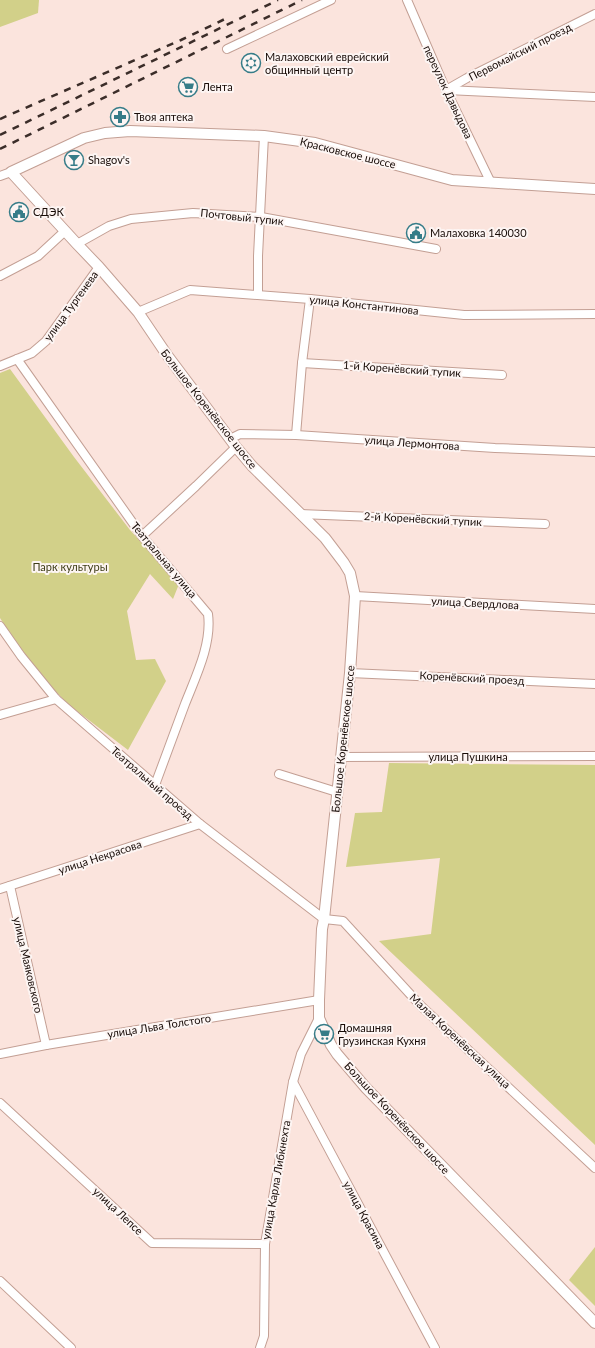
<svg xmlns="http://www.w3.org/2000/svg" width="595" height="1348" font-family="Lato,sans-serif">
	<rect width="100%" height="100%" fill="#fbe4dd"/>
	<!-- green -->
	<g fill="#d2d089">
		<path d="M0,0H39L38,13L0,27Z"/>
		<path d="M10,369L74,457L130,530L179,584L173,599L150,574L127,611L136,660L155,659L166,681L128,750L69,705L31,666L0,618V373Z"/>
		<path d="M389,763L595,765V1145L379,941L431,934L440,858L346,867L355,813L382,812Z"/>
		<path d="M595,1247V1306L569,1280Z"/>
	</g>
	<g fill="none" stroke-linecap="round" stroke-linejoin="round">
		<defs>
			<g id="minor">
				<path d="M407,0L446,90L491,183"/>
				<path d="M227,49L331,0"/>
				<path d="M446,90L467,78L595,14"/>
				<path d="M447,90L595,97"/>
				<path d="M0,176L11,172"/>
				<path d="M77,244L109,226L131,219L193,213L261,217L436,249"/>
				<path d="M0,276L38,256L65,231"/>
				<path d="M258,295V256L264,136"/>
				<path d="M138,312L190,290L310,299L464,315L595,314"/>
				<path d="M17,359L142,536L208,614C212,644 196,676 185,704C175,731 165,758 155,785"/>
				<path d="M302,363L502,375"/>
				<path d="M0,366L32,353L46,341L99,267"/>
				<path d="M296,435L302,363L310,299"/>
				<path d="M230,439L240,434L296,435L495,448L595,452"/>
				<path d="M300,514L545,524"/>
				<path d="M142,536L196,486L236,447"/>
				<path d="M355,596L595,609"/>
				<path d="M0,626L21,656L56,699L200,824L324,919L343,921L421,1006L595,1168"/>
				<path d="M350,673L595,684"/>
				<path d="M0,715L56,699"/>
				<path d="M341,757L595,756"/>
				<path d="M279,774L337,792"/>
				<path d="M10,886L46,1045"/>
				<path d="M0,889L200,824"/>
				<path d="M0,1054L46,1045L319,1000"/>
				<path d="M293,1082L435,1348"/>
				<path d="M0,1103L152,1243L265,1244"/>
				<path d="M0,1281L71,1348"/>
				<path d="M260,1348L264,1336L265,1244L293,1082L301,1054L319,1018"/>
			</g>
			<path id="major" d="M595,189L452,180L315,143L264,136L130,131L105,133L84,138L11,172L77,244L99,267L138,312L167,355L236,447L252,466L325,538L344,563L350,573L355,596L350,673L324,919L322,929L319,1000V1018L331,1045L337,1054L366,1088L595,1323"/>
		</defs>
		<!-- minor casing -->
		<use href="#minor" stroke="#c39f94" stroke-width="10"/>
		<!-- major casing -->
		<use href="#major" stroke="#c39f94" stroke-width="12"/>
		<!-- minor -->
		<use href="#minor" stroke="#fff" stroke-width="8"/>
		<!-- major -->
		<use href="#major" stroke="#fff" stroke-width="10"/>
		<!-- rail -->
		<g stroke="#3b2d29" stroke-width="2.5" stroke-dasharray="7 7" stroke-linecap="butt">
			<path d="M0,119L181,40L227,18"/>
			<path d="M0,135L278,0"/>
			<path d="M0,149L302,0"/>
		</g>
	</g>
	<!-- icons -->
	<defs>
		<symbol id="synagogue-ring" viewBox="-11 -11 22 22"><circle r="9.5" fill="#fdf5f3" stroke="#367c88" stroke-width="1.5"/><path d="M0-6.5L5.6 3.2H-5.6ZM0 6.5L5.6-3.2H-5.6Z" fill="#367c88"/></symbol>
		<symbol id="supermarket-ring" viewBox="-11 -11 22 22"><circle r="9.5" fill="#fdf5f3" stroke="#367c88" stroke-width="1.5"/><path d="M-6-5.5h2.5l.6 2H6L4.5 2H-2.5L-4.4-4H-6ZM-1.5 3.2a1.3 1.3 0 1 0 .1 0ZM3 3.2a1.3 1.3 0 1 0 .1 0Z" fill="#367c88"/></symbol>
		<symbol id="pharmacy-ring" viewBox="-11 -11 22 22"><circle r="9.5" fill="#fdf5f3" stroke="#367c88" stroke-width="1.5"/><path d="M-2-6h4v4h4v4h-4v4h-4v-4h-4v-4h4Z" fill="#367c88"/></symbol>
		<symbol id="bar-ring" viewBox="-11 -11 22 22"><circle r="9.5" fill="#fdf5f3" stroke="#367c88" stroke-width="1.5"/><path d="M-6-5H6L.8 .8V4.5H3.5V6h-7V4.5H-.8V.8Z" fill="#367c88"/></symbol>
		<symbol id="civic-ring" viewBox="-11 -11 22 22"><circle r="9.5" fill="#fdf5f3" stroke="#367c88" stroke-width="1.5"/><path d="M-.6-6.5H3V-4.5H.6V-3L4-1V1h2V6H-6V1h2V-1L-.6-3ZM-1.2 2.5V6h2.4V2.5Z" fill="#367c88"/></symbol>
	</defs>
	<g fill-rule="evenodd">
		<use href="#synagogue-ring" x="240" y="52" width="22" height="22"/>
		<use href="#supermarket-ring" x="177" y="76" width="22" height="22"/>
		<use href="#pharmacy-ring" x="109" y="106" width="22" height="22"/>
		<use href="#bar-ring" x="63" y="149" width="22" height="22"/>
		<use href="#civic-ring" x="8" y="201" width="22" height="22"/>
		<use href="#civic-ring" x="405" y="222" width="22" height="22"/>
		<use href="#supermarket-ring" x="313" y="1023" width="22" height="22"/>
	</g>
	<g text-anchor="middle" stroke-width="4" stroke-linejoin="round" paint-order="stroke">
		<!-- street labels -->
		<g font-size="11" fill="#180c08" stroke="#fdf5f3">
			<text transform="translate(520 52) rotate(-27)" y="4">Первомайский проезд</text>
			<text transform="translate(448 92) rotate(65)" y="4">переулок Давыдова</text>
			<text transform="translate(348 153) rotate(14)" y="4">Красковское шоссе</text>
			<text transform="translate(242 217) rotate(6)" y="4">Почтовый тупик</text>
			<text transform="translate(364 305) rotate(6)" y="4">улица Константинова</text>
			<text transform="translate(71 306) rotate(-54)" y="4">улица Тургенева</text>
			<text transform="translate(402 369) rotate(4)" y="4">1-й Коренёвский тупик</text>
			<text transform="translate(209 409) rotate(52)" y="4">Большое Коренёвское шоссе</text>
			<text transform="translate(412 443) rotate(4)" y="4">улица Лермонтова</text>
			<text transform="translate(423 519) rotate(3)" y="4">2-й Коренёвский тупик</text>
			<text transform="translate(164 560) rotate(50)" y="4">Театральная улица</text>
			<text transform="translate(475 603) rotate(3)" y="4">улица Свердлова</text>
			<text transform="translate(472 678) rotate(3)" y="4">Коренёвский проезд</text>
			<text transform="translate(343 739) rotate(-84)" y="4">Большое Коренёвское шоссе</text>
			<text x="468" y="761">улица Пушкина</text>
			<text transform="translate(152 783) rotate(41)" y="4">Театральный проезд</text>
			<text transform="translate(100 857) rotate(-18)" y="4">улица Некрасова</text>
			<text transform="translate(28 965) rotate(77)" y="4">улица Маяковского</text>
			<text transform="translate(159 1026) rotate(-9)" y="4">улица Льва Толстого</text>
			<text transform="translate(460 1041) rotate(43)" y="4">Малая Коренёвская улица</text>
			<text transform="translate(397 1118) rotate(47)" y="4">Большое Коренёвское шоссе</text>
			<text transform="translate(276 1180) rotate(-80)" y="4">улица Карла Либкнехта</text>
			<text transform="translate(118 1211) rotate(43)" y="4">улица Лепсе</text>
			<text transform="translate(364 1215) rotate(62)" y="4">улица Красина</text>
		</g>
		<!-- poi labels -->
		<g font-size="11" fill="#180c08" stroke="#fdf5f3" text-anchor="start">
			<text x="265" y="61">Малаховский еврейский<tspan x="265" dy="13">общинный центр</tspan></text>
			<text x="202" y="91">Лента</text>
			<text x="134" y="121">Твоя аптека</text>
			<text x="88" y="164">Shagov's</text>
			<text x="33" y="216">СДЭК</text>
			<text x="430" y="237">Малаховка 140030</text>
			<text x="338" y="1032">Домашняя<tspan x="338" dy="13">Грузинская Кухня</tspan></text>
		</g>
		<!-- park labels -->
		<g font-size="11" fill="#3d3c16" stroke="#fdf5f3">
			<text x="70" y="571">Парк культуры</text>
		</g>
	</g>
</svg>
